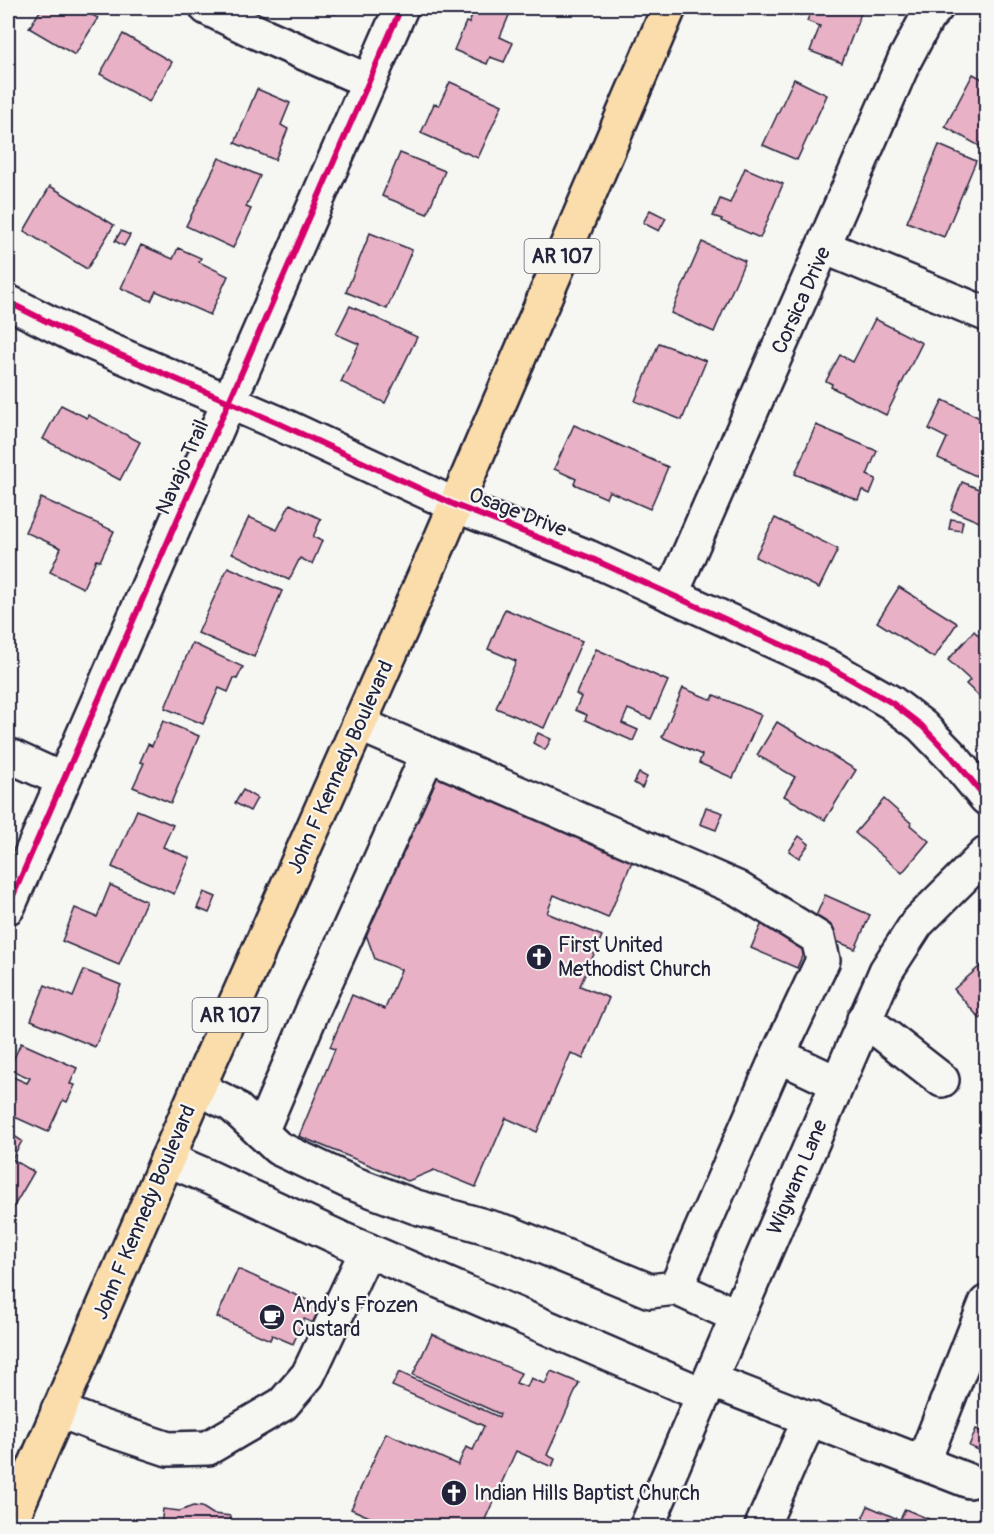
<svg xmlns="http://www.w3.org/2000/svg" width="994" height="1534" font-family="Pangolin,sans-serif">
	<rect width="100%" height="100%" fill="#f6f6f2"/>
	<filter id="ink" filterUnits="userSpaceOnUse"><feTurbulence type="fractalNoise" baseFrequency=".0167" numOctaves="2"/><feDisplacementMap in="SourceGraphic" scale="12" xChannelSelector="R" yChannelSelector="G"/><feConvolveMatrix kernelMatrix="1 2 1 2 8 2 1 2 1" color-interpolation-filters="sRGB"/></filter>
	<g filter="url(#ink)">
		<!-- building -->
		<g fill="#e8b1c6" stroke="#22223b" stroke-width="1.5">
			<path d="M42,8H79L98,18L75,55L29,28Z"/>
			<path d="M322,8H338L335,14Z"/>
			<path d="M475,8H512L500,37L513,43L504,62L490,57L487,64L454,50L466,22L469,23Z"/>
			<path d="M783,8H804L801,15Z"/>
			<path d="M812,8H847L861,13L842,63L810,51L820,26L807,21Z"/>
			<path d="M123,34L172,62L149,102L100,74Z"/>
			<path d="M973,74L986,81V141L983,148L945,127Z"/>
			<path d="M794,79L827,95L797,160L763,145Z"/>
			<path d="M450,82L502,105L478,158L421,133L434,104L439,105Z"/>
			<path d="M257,89L290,103L281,125L288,129L275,160L235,143Z"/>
			<path d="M939,145L976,161L944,237L907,222Z"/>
			<path d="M400,153L445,171L427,214L382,196Z"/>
			<path d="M219,158L260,176L246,207L251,209L233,248L186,226Z"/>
			<path d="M745,168L783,184L760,238L721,221L722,219L713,216L720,199L730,203Z"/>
			<path d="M50,186L114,225L87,269L24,231Z"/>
			<path d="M650,210L666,218L659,231L643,223Z"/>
			<path d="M121,231L130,235L124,246L115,241Z"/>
			<path d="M370,233L412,250L387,309L346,292Z"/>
			<path d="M702,242L745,261L714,332L671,313Z"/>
			<path d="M141,245L173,259L178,248L201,258L199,262L228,276L210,315L156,291L151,301L121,288Z"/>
			<path d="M350,306L417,337L385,403L341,382L359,344L336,334Z"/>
			<path d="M875,319L922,343L886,415L831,387L832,384L826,381L840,355L853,362Z"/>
			<path d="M659,343L706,361L682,420L635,401Z"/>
			<path d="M943,400L986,421V456L976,476L938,458L947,438L929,429Z"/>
			<path d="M61,405L87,418L88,415L140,442L120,480L43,439Z"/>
			<path d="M574,425L668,467L650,509L609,491L606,498L574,484L576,479L554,469Z"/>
			<path d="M816,425L877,451L867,475L876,479L870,494L862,490L858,500L795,474Z"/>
			<path d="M962,482L986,492V519L984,524L951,510Z"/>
			<path d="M41,498L114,531L100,561L96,560L83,588L50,572L61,548L25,532Z"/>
			<path d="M290,504L321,519L313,537L322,541L312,564L300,558L289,580L232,553L249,517L277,530Z"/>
			<path d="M775,518L838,549L819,588L755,557Z"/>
			<path d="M951,519L963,521L961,531L949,529Z"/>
			<path d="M228,567L282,591L254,657L198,633Z"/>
			<path d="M899,587L957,623L934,658L877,622Z"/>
			<path d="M505,609L582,641L544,728L496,708L516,661L488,649Z"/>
			<path d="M974,631L986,643V703L966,684L970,680L948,660Z"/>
			<path d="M192,643L243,667L237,679L234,678L228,692L219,688L203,724L165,708Z"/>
			<path d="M596,649L668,681L651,719L628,709L622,723L638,730L633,741L585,720L587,715L575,710L581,697L576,694Z"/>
			<path d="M683,688L712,700L714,695L761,715L733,778L699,763L702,755L662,737Z"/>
			<path d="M163,721L199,736L171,803L133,787L144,763L140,762L148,744L152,746Z"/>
			<path d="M777,722L856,770L825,820L784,796L795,777L757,755Z"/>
			<path d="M538,733L551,739L545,750L533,743Z"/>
			<path d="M639,773L647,777L642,788L634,783Z"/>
			<path d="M431,774L633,859L608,918L554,895L547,913L602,936L580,986L609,998L583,1059L571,1053L537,1132L506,1118L476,1187L434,1170L408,1181L299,1136L335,1049L330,1047L352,995L385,1009L401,970L375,959L364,929Z"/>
			<path d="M243,790L257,798L250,811L235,803Z"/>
			<path d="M884,799L911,823L910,825L929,841L902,873L855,833Z"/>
			<path d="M706,807L723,813L716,830L700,824Z"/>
			<path d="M137,810L173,825L163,847L190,858L174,894L112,867Z"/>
			<path d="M799,836L809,844L799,858L789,851Z"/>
			<path d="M110,885L146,901L119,965L62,941L75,908L97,917Z"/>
			<path d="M204,892L216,897L209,913L197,908Z"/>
			<path d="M825,895L870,915L855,949L810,930Z"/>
			<path d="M762,923L808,942L797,968L751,948Z"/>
			<path d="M986,961V1013L980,1019L954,989Z"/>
			<path d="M84,970L121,985L95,1047L31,1020L45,985L73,997Z"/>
			<path d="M21,1043L77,1068L70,1084L75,1085L67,1102L63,1100L48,1132L8,1114V1089L13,1077L27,1083L30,1078L9,1069Z"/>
			<path d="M8,1132L22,1141L12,1159L34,1172L10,1213L8,1211Z"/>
			<path d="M238,1269L320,1306L313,1323L304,1319L293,1344L272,1335L270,1340L217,1317Z"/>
			<path d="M432,1334L521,1373L516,1383L527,1387L531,1378L545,1384L551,1371L579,1383L547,1455L555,1459L552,1467L516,1451L482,1526H390L351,1509L386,1433L458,1465L466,1447L473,1450L484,1426L392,1386L399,1372L499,1417L500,1414L413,1375Z"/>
			<path d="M976,1429L985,1433L986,1430V1453L969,1446Z"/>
			<path d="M193,1506L202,1507L213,1514L231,1516L230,1526H161L163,1509L180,1511Z"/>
			<path d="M868,1506L900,1520L905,1509L945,1526H859Z"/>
			<path d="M986,1514V1526H981Z"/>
		</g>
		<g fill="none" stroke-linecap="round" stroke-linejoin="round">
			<defs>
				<g id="minor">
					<path d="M207,8L254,31L368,81"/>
					<path d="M824,247L986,314"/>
					<path d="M8,302L74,335L278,423L455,505L588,557L826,665L892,703L922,726L953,758L986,798"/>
					<path d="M671,595L905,59L927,18L936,8"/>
					<path d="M359,724L737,888L818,938L823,960L778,1055L676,1288"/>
					<path d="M8,755L63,780"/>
					<path d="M8,907L401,8"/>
					<path d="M864,1019L942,1080"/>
					<path d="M778,1055L837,1083"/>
					<path d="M198,1088L232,1105L278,1148L352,1183L416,1207L509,1233L650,1291L676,1288L737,1316"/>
					<path d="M261,1132L312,1012L428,754"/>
					<path d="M167,1159L202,1174L346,1241L704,1395"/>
					<path d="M710,1380L969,1481"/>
					<path d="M58,1410L102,1427L168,1449L208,1448L283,1404L308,1375L367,1250"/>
					<path d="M923,1463L986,1303"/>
					<path d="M647,1526L886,971L917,923L986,854"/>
					<path d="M762,1526L810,1418"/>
				</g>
				<path id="major" d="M9,1526L198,1088L441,539L669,8"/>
			</defs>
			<!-- minor casing -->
			<use href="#minor" stroke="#22223b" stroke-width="38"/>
			<!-- major casing -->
			<use href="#major" stroke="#22223b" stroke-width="38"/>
			<!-- minor -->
			<use href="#minor" stroke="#f6f6f2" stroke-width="33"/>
			<!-- major -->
			<use href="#major" stroke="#fbddab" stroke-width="33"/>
			<defs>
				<g id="cycleway">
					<path d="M8,302L74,335L278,423L455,505L588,557L826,665L892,703L922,726L953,758L986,798"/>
					<path d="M8,907L401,8"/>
				</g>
			</defs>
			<!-- cycleway casing -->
			<use href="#cycleway" stroke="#f6f6f2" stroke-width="10"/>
			<!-- cycleway -->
			<use href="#cycleway" stroke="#d6006c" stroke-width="6"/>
		</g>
	</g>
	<!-- icons -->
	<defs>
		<symbol id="church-disc" viewBox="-11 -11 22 22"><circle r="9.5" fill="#22223b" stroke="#f6f6f2"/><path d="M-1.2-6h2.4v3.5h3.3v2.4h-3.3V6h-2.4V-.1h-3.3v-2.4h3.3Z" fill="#fff"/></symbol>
		<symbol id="cafe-disc" viewBox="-11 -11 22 22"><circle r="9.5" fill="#22223b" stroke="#f6f6f2"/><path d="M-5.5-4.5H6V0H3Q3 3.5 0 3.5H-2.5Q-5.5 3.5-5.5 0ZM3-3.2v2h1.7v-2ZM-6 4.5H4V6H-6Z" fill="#fff"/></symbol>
	</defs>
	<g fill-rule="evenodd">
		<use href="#church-disc" x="524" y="942" width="30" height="30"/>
		<use href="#cafe-disc" x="257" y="1302" width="30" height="30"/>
		<use href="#church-disc" x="439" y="1478" width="30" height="30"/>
	</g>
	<g text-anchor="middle" stroke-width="4.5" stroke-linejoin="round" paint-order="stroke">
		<!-- shield labels -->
		<g fill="#f6f6f2" stroke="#626272" stroke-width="1.5">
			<rect x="524.5" y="239" width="75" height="34" rx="4.5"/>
			<rect x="192.5" y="998" width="75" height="34" rx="4.5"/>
		</g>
		<g font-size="20" font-weight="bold" fill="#22223b">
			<text x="562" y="263">AR 107</text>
			<text x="230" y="1022">AR 107</text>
		</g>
		<!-- street labels -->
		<g font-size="21" fill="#22223b" stroke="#f6f6f2">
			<text transform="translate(801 300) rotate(-66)" y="7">Corsica Drive</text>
			<text transform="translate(182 467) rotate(-66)" y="7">Navajo Trail</text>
			<text transform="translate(518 512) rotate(21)" y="7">Osage Drive</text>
			<text transform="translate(340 767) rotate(-66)" y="7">John F Kennedy Boulevard</text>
			<text transform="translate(797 1177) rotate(-67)" y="7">Wigwam Lane</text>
			<text transform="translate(144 1212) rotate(-67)" y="7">John F Kennedy Boulevard</text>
		</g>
		<!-- poi labels -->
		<g font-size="21" fill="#22223b" stroke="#f6f6f2" text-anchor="start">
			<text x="558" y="952">First United<tspan x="558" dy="24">Methodist Church</tspan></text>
			<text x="292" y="1312">Andy's Frozen<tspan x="292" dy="24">Custard</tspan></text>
			<text x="474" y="1500">Indian Hills Baptist Church</text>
		</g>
	</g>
	<!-- margin -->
	<rect width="994" height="1534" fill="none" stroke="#f6f6f2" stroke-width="30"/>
	<rect x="15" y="15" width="964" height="1504" fill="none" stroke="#22223b" stroke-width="2" filter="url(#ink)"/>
</svg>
